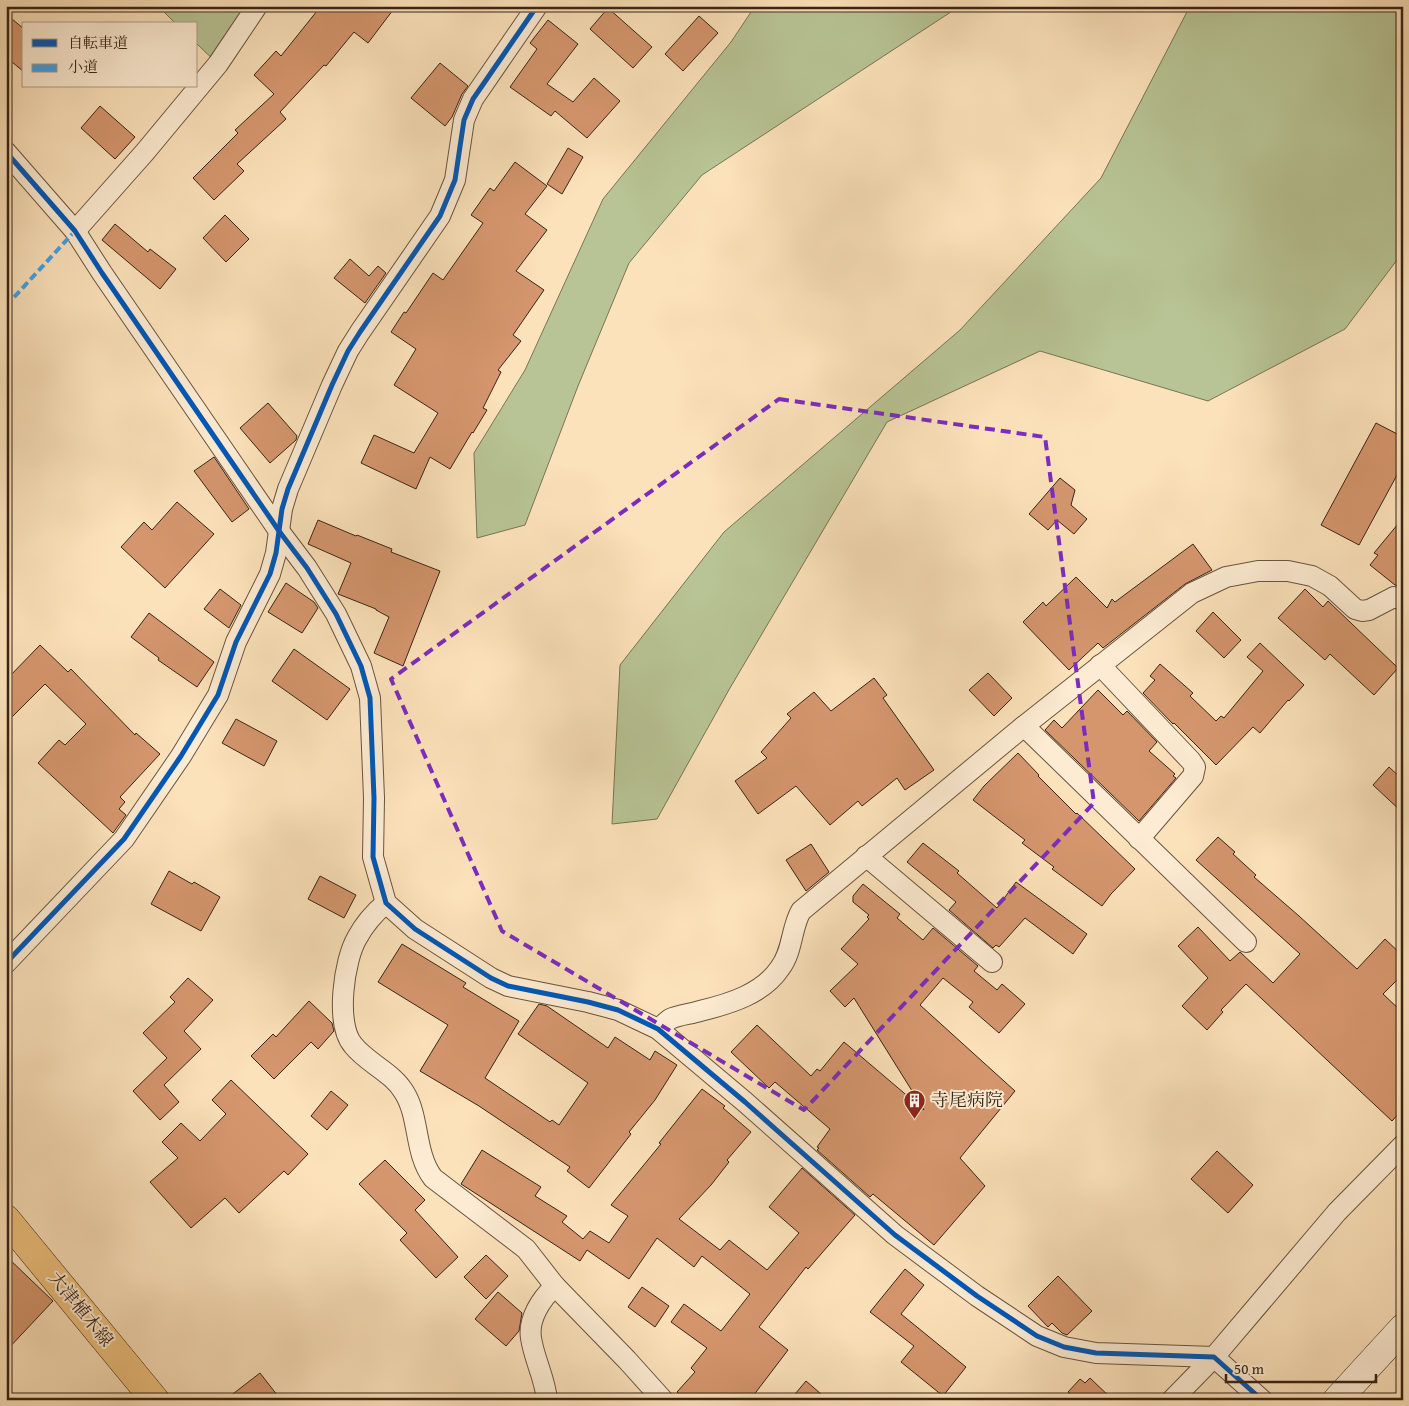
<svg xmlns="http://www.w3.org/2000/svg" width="1409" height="1406" font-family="'Gentium Book Plus','Noto Serif JP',serif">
	<rect width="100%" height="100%" fill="#fce2bb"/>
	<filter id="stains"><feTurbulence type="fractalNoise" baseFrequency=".004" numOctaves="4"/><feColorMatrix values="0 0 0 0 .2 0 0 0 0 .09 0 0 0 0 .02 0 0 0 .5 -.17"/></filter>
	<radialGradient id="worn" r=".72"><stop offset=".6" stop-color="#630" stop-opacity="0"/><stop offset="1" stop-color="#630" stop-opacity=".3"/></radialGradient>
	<!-- green -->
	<g fill="#b8c495" stroke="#787455">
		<path d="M158,6H257L218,64L196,43V24H176Z"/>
		<path d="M755,6H960L702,175L629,263L578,386L525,525L477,538L474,453L525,370L603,199L731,42Z"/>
		<path d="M1190,6H1403V252L1345,329L1208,401L1040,351L887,422L730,688L657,819L612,824L620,665L724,532L960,330L1101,178Z"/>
	</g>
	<!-- building -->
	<g fill="#d5966e" stroke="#382415">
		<path d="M321,6H396L368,43L354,32L326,66L324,65L280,112L286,119L237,164L244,171L214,200L193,178L238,133L235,130L274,94L254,75L276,51L281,56Z"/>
		<path d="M608,8L652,47L633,68L590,29Z"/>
		<path d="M6,14L24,29V72L6,57Z"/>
		<path d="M699,16L718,33L683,71L665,54Z"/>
		<path d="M548,20L578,44L547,84L573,102L594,78L620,101L587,138L555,111L551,116L510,87L537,49L530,43Z"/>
		<path d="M440,63L468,86L462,94L452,117L445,126L411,98Z"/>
		<path d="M100,106L135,137L115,159L81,128Z"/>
		<path d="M568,148L583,157L562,194L547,184Z"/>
		<path d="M515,162L547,186L525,214L547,230L516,271L544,290L513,335L521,341L498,370L501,372L483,408L487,410L473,433L472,432L450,469L430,457L416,489L361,463L374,435L414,453L438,413L394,385L416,349L391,332L404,312L406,313L433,273L443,280L483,223L471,215L490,188L494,191Z"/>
		<path d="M225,215L249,239L226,262L203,238Z"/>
		<path d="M115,224L148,252L150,249L176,269L160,289L102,240Z"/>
		<path d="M350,259L369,276L378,266L386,273L365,303L334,278Z"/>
		<path d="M268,403L297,436L296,440L270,463L240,428Z"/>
		<path d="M1376,423L1403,437V464L1359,545L1321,525Z"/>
		<path d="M214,457L249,509L232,522L194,471Z"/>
		<path d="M1060,478L1075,490L1071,505L1087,519L1074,534L1057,520L1048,530L1029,514Z"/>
		<path d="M177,502L214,534L165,588L121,547L144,522L152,530Z"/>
		<path d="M1403,518V587L1395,585L1370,565L1378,555L1374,553Z"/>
		<path d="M318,520L356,536L357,535L392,549L391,552L440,571L403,666L374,653L389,617L376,610V609L338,594L351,563L308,544Z"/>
		<path d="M1193,544L1212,570L1185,584L1103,648L1098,643L1069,670L1023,622L1043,602L1046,606L1076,577L1107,608L1112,599L1115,602Z"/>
		<path d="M286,583L314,602L318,608L302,633L268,612Z"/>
		<path d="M220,589L241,605L229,628L204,609Z"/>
		<path d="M1305,589L1323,607L1328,601L1398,668L1374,695L1330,654L1325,660L1278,618Z"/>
		<path d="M1213,612L1241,640L1224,658L1196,631Z"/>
		<path d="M149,613L214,662L197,687L158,660L159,658L131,637Z"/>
		<path d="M1260,643L1304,685L1289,701L1288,700L1260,733L1253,727L1216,765L1174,723L1173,724L1143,693L1155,680L1150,676L1160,664L1193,693L1190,696L1216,721L1221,716L1224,718L1263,671L1247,657Z"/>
		<path d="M40,645L68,672L71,669L135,735L136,733L160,754L120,797L125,802L119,809L126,815L113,833L38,763L59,740L65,745L86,724L45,684L6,723V680Z"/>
		<path d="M294,649L350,689L327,720L272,681Z"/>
		<path d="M988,673L1012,698L994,716L969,690Z"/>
		<path d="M874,678L887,695L883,698L934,770L905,790L897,778L862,806L858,801L830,825L796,786L758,814L735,781L767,758L761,752L791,718L787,714L814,692L831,711Z"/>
		<path d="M1098,690L1123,715L1127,711L1157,742L1149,751L1175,774L1173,776L1176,778L1139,821L1045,730L1054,720L1062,728Z"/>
		<path d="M236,719L277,741L264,766L222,743Z"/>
		<path d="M1018,753L1039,775L1038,776L1076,814L1077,813L1135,869L1111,894L1102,906L1052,869L1054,867L1022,843L1025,840L973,800L984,786Z"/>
		<path d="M1389,767L1403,780V813L1373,785Z"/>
		<path d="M1218,837L1235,852L1233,854L1256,875L1254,877L1299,916L1357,969L1385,939L1403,956V974L1383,994L1403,1013V1109L1392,1121L1246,984L1221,1010L1223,1012L1207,1030L1182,1006L1208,978L1178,946L1198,927L1230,961L1240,952L1273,983L1300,954L1196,860Z"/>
		<path d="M923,843L959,871L957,873L997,908L1016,882L1087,934L1073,954L1025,918L999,947L996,945L993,948L949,910L956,902L907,862Z"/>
		<path d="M811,844L829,872L806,891L786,860Z"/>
		<path d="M169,871L192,884L194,882L220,897L201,931L151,904Z"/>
		<path d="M320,876L356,895L344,918L308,899Z"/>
		<path d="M863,884L900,914L897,918L923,940L933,928L978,966L974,971L997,990L1002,984L1025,1004L999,1033L969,1007L973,1002L943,978L920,1005L1015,1091L960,1158L985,1186L934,1245L873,1194L870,1197L817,1150L819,1148L817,1147L830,1129L775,1082L769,1088L731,1052L757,1025L811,1076L817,1069L820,1071L844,1042L924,1110L854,998L845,1007L830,991L858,964L841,949L869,919L867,917L869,915L853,902V896Z"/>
		<path d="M402,944L466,983L463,987L519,1021L485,1078L550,1122L552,1120L559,1125L588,1083L518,1034L539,1004L547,1006L608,1048L615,1037L650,1060L655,1051L677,1065L655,1100L629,1132L631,1134L589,1188L567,1171L570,1167L479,1106L420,1071L448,1025L378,982Z"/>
		<path d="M188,978L213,1000L184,1031L201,1049L164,1085L179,1102L160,1120L133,1091L167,1058L143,1033L175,1002L170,997Z"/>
		<path d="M309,1001L332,1023L334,1031L318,1049L311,1042L274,1079L251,1056L273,1034L276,1037Z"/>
		<path d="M231,1080L308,1154L288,1175L284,1171L239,1213L225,1198L191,1228L150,1182L178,1158L162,1142L181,1123L200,1141L226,1114L212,1100Z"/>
		<path d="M702,1089L725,1106L723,1108L751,1132L727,1160L729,1162L711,1185L679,1219L720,1250L729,1240L767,1270L799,1233L769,1207L802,1168L855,1215L808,1269L806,1267L759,1327L788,1350L750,1400H685L677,1392L695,1372L691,1368L707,1348L671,1322L684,1304L721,1331L750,1294L702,1256L694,1267L657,1238L629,1279L587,1250L580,1261L461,1184L482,1150L541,1187L535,1196L567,1216L562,1222L583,1239L590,1231L609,1243L628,1216L611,1205L661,1144L659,1143Z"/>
		<path d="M331,1091L348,1105L327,1130L311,1116Z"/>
		<path d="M1217,1151L1253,1185L1228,1213L1191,1179Z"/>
		<path d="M385,1160L425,1200L415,1210L458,1257L436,1278L400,1240L407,1233L359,1184Z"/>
		<path d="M486,1255L508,1276L486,1299L464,1277Z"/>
		<path d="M6,1256L53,1301L6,1351Z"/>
		<path d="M905,1269L924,1285L901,1314L966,1367L943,1396L901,1362L914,1346L870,1312Z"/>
		<path d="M1058,1276L1092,1311L1067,1335L1062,1333L1052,1323L1048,1327L1028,1306Z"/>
		<path d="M642,1287L669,1306L655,1327L628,1307Z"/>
		<path d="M498,1292L522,1313L519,1331L506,1346L475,1319Z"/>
		<path d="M260,1373L281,1400H225Z"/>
		<path d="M1090,1378L1113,1400H1070L1073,1396L1068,1392L1080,1379L1085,1383Z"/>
		<path d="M806,1381L828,1400H790Z"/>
	</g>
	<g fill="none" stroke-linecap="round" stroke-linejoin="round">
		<defs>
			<g id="street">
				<path d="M6,152L75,231L102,273L279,531L307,568L336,614L361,666L370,698L374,798L373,857L386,903L415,929L491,978L508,986L588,1002L618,1010L658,1029L745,1102L895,1235L977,1296L1037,1336L1064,1347L1096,1353L1214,1357L1262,1400"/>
				<path d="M75,231L145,152L218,64L257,6"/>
				<path d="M1100,665L1191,761L1195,767L1193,776L1139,839"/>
				<path d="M1024,726L1246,942"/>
				<path d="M866,856L992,962"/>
				<path d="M386,903C374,913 365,923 357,938C344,960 335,1024 353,1045C367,1063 392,1072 404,1092C420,1117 414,1153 433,1178L526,1249L555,1286L627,1360L663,1400"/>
				<path d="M6,963L124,839L181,756L218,695L236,642L270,574L276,553L282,509L288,489L332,385L348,351L360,332L440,216L455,180L464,120L473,99L537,6"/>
				<path d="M658,1029C662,1026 666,1022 670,1019C678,1015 691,1014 700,1011C729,1004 763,994 780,968C793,951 791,928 801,911L1024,726L1192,593L1226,577L1258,571H1288L1312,576L1330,586L1355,609L1362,611L1369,610L1394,597L1403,600"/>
				<path d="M547,1400C545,1378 534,1359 531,1338C528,1319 541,1299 555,1286"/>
				<path d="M1172,1400L1214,1357L1337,1212L1403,1145"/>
			</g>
			<path id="secondary" d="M1337,1400L1403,1328"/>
			<path id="primary" d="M6,1219L155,1400"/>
		</defs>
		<!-- street casing -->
		<use href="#street" stroke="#69543e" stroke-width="22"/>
		<!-- secondary casing -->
		<use href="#secondary" stroke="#382415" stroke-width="29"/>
		<!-- primary casing -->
		<use href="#primary" stroke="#382415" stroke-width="29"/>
		<!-- street -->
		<use href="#street" stroke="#fdecd3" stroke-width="20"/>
		<!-- secondary -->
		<use href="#secondary" stroke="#fdecd3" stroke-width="28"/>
		<!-- primary -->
		<use href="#primary" stroke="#eec17e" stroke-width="28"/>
		<!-- quiet -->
		<path stroke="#3fa2ea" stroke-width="4" stroke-dasharray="8 4" stroke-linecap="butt" d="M6,306L75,231"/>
		<defs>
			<g id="cycleway">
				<path d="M6,152L75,231L102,273L279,531L307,568L336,614L361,666L370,698L374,798L373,857L386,903L415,929L491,978L508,986L588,1002L618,1010L658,1029L745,1102L895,1235L977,1296L1037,1336L1064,1347L1096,1353L1214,1357L1262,1400"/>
				<path d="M6,963L124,839L181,756L218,695L236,642L270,574L276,553L282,509L288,489L332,385L348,351L360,332L440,216L455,180L464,120L473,99L537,6"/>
			</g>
		</defs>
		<!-- cycleway casing -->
		<use href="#cycleway" stroke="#fdecd3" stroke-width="8"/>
		<!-- cycleway -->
		<use href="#cycleway" stroke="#0057b8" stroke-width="5"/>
	</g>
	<!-- marked area -->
	<path fill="none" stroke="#7b2cbf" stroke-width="4" stroke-dasharray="10 6" stroke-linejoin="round" d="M779,399L1045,437L1094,803L804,1110L502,931L391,679Z"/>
	<!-- icons -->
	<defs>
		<symbol id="building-pin" viewBox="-11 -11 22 30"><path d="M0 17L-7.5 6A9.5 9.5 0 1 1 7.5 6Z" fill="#8f2418" stroke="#fdecd3"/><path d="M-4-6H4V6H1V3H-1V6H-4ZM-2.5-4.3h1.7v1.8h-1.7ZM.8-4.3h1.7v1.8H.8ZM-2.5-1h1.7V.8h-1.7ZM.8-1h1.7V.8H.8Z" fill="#fff"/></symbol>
	</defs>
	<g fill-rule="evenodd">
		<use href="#building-pin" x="902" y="1088" width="25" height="34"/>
	</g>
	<g text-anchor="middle" stroke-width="4" stroke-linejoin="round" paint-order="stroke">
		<!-- poi labels -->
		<g font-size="18" fill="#382415" stroke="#fdecd3" text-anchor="start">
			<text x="931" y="1106">寺尾病院</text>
		</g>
		<!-- street labels -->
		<g font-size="18" fill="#382415" stroke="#fdecd3">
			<text transform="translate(81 1309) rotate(51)" y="6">大津植木線</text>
		</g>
	</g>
	<!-- margin -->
	<rect width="1409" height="1406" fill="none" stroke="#fce2bb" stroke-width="25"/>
	<rect x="8" y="8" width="1394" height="1391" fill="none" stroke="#382415" stroke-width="2.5"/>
	<rect x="12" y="12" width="1384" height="1381" fill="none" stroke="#382415"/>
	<!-- legend -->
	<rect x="22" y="22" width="175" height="65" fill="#fdecd3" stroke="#ae9c87"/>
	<rect x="32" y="39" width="25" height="8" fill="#0057b8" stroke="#ae9c87"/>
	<text x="68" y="48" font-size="15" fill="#382415">自転車道</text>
	<rect x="32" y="64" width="25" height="8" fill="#3fa2ea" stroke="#ae9c87"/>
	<text x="68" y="72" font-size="15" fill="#382415">小道</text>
	<!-- scale -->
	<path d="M1226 1374v8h150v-8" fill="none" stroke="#382415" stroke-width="2.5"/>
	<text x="1234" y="1374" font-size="15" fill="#382415" stroke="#fdecd3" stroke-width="4" paint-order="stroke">50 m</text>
	<rect width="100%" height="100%" filter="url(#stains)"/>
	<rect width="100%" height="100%" fill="url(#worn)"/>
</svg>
